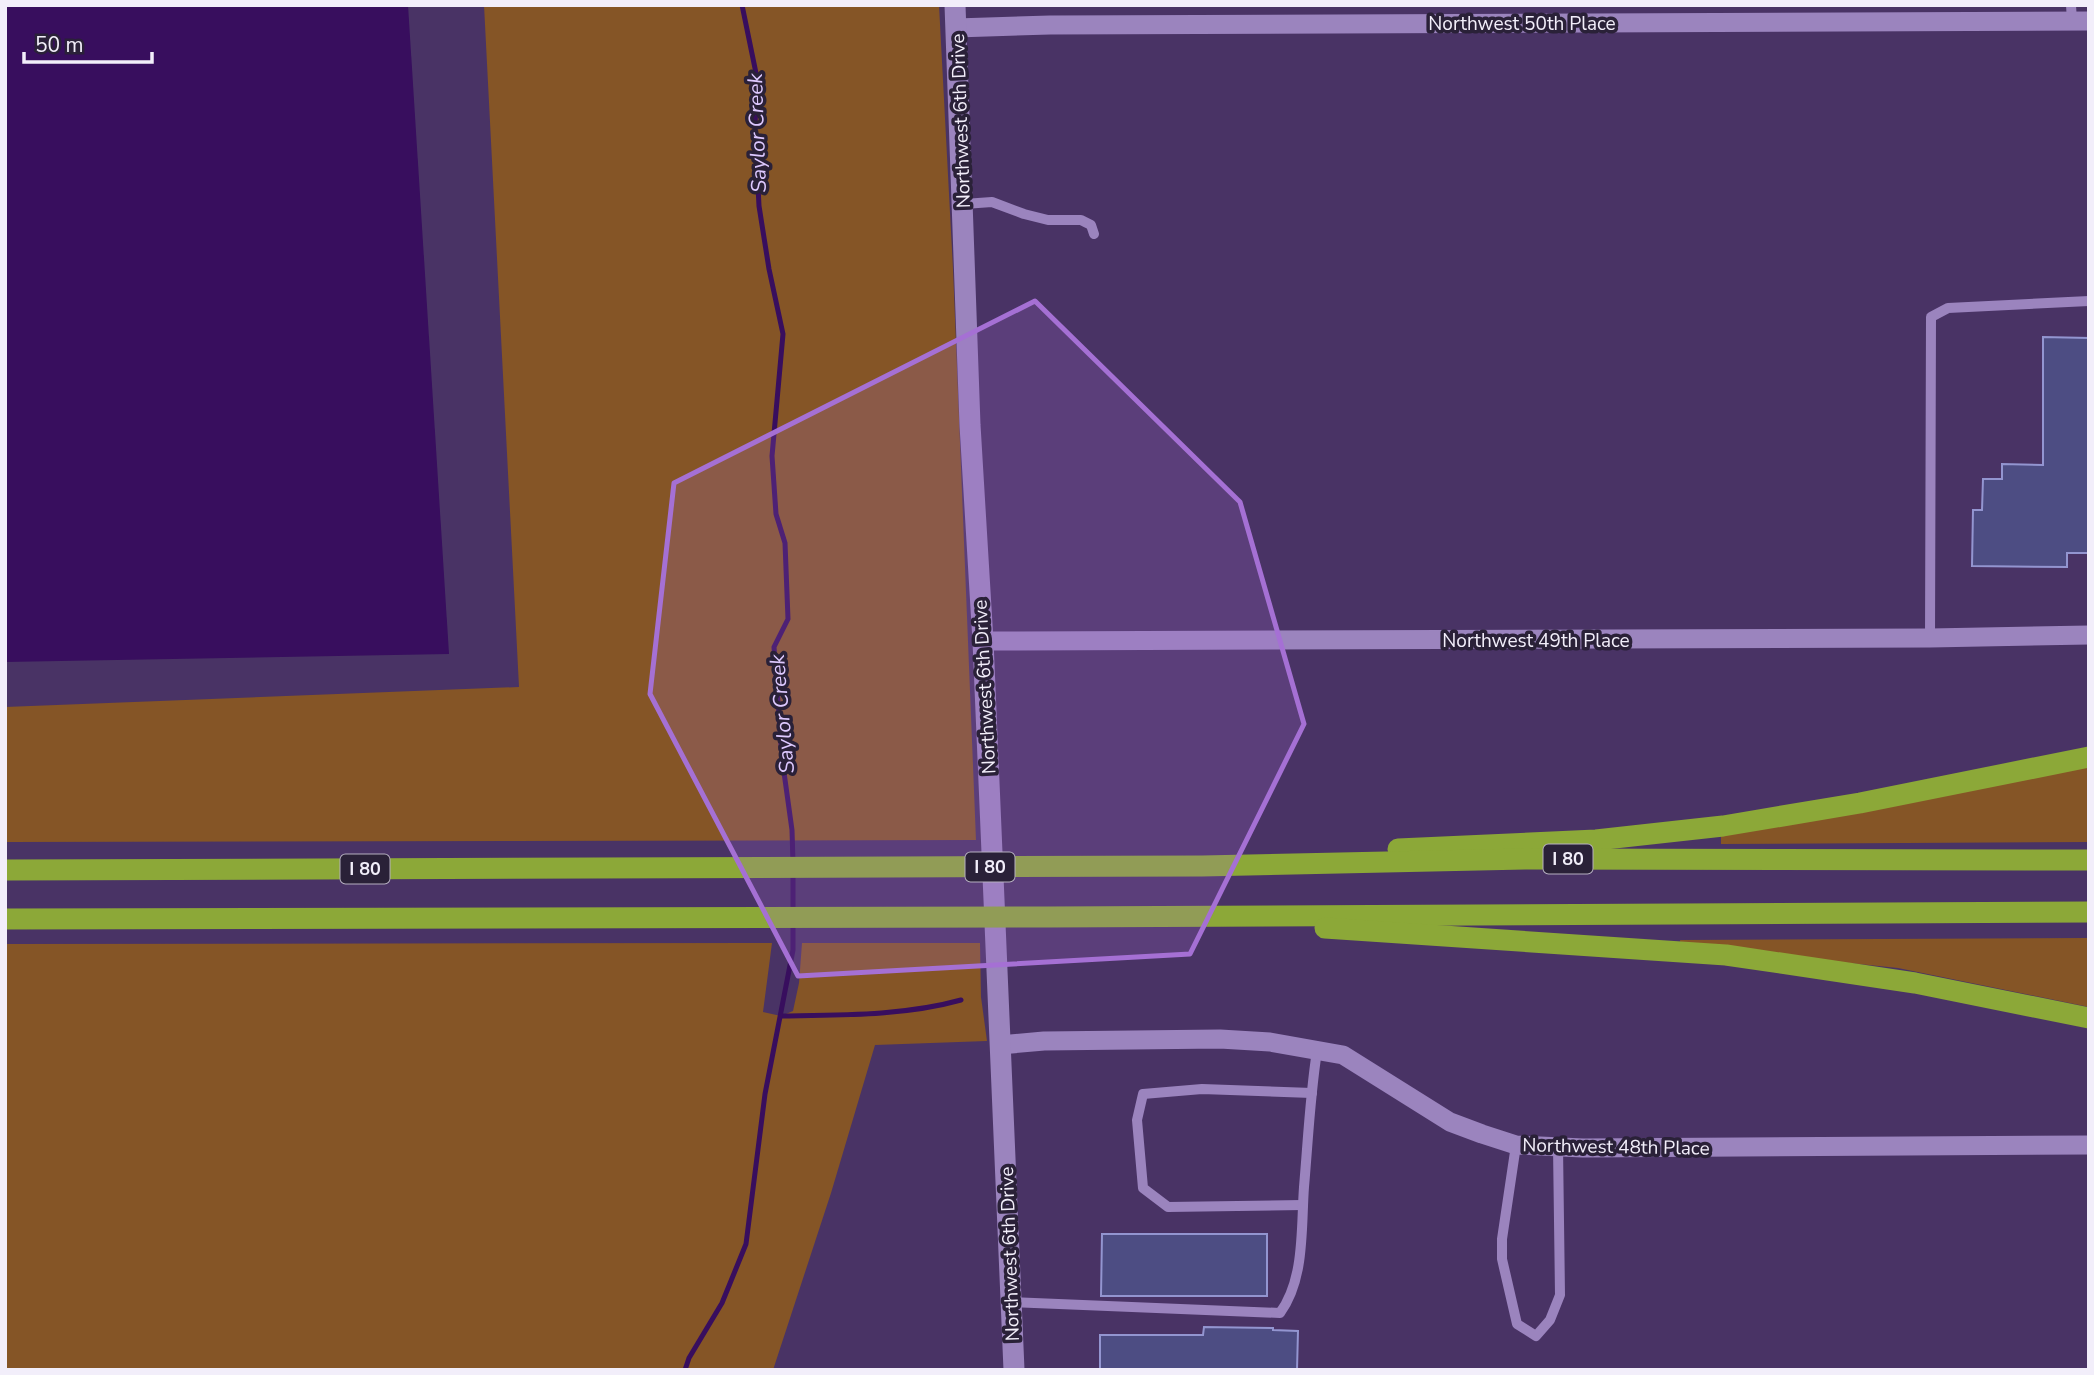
<svg xmlns="http://www.w3.org/2000/svg" width="2094" height="1375" font-family="'Nunito Sans',sans-serif">
	<rect width="100%" height="100%" fill="#493365"/>
	<!-- green -->
	<g fill="#855526">
		<path d="M484,5H939L953,269L976,840L5,842V707L519,687Z"/>
		<path d="M2089,767V842L1721,844V834Z"/>
		<path d="M2089,938V1007L1898,968L1681,946L1680,940Z"/>
		<path d="M772,943L763,1012L781,1016L793,1011L799,983L802,943H980L981,997L987,1041L875,1045L831,1193L773,1370H5V944Z"/>
	</g>
	<!-- water -->
	<path fill="#380e5e" d="M5,5H408L449,654L5,662Z"/>
	<g fill="none" stroke-linecap="round" stroke-linejoin="round">
		<!-- stream -->
		<g stroke="#380e5e" stroke-width="5">
			<path d="M742,5L757,78L755,127L759,206L769,269L783,334L772,456L776,514L785,543L788,619L774,647L782,758L792,830L793,863"/>
			<path d="M793,873V912"/>
			<path d="M781,1016C840,1015 904,1016 961,1000"/>
			<path d="M685,1370L689,1358L722,1303L746,1244L765,1094L793,950V922"/>
		</g>
	</g>
	<!-- building -->
	<g fill="#4d4d83" stroke="#9395d0" stroke-width="2">
		<path d="M2043,337L2089,338V553H2067V567L1972,566L1973,510H1982L1983,479H2002V464L2043,465Z"/>
		<path d="M1102,1234H1267V1296H1101Z"/>
		<path d="M1204,1327L1273,1328V1330L1298,1331L1297,1370H1100V1335H1203Z"/>
	</g>
	<g fill="none" stroke-linecap="round" stroke-linejoin="round">
		<!-- lane -->
		<g stroke="#9b84be" stroke-width="10">
			<path d="M2071,5L2072,21"/>
			<path d="M964,204L992,202L1024,214L1048,220H1081L1091,225L1094,234"/>
			<path d="M1930,638L1931,317L1948,308L2089,301"/>
			<path d="M1516,1145L1502,1239V1259L1517,1324L1536,1336L1550,1320L1560,1295L1558,1147"/>
			<path d="M1303,1205L1168,1207L1143,1188L1137,1120L1143,1094L1202,1089L1312,1093"/>
			<path d="M1011,1302L1280,1313C1305,1279 1301,1228 1304,1187C1308,1141 1310,1096 1317,1051"/>
		</g>
		<!-- street -->
		<g stroke="#9b84be" stroke-width="19">
			<path d="M956,28L1050,25L2089,21"/>
			<path d="M983,641L1930,638L2089,635"/>
			<path d="M1000,1045L1044,1041L1220,1039L1270,1042L1343,1055L1450,1122L1482,1134L1516,1145L1583,1148L2089,1145"/>
		</g>
		<!-- secondary -->
		<path stroke="#9b84be" stroke-width="21" d="M955,5L970,425L983,641L1014,1370"/>
		<!-- highway -->
		<g stroke="#8ca838" stroke-width="21">
			<path d="M1398,849L1596,840L1723,826L1860,803L2089,757"/>
			<path d="M5,870L1202,866L1525,859L2089,860"/>
			<path d="M5,919L1048,917L2089,912"/>
			<path d="M1325,928L1726,955L1915,983L2089,1018"/>
		</g>
	</g>
	<!-- marked area -->
	<path fill="#a570d4" fill-opacity="0.2" stroke="#a570d4" stroke-width="5" stroke-linejoin="round" d="M1035,301L1240,502L1304,724L1190,954L798,976L650,694L674,483Z"/>
	<g text-anchor="middle" stroke-width="7" stroke-linejoin="round" paint-order="stroke">
		<!-- shield labels -->
		<g fill="#2a2138" stroke="#b6b0c0" stroke-width="2">
			<rect x="1543.5" y="844.5" width="49" height="29" rx="5"/>
			<rect x="965.5" y="852.5" width="49" height="29" rx="5"/>
			<rect x="340.5" y="854.5" width="49" height="29" rx="5"/>
		</g>
		<g font-size="18" font-weight="bold" fill="#f2eefa">
			<text x="1568" y="865">I 80</text>
			<text x="990" y="873">I 80</text>
			<text x="365" y="875">I 80</text>
		</g>
		<!-- street labels -->
		<g font-size="19" fill="#f2eefa" stroke="#2a2138">
			<text x="1522" y="30">Northwest 50th Place</text>
			<text transform="translate(960 121) rotate(-92)" y="7">Northwest 6th Drive</text>
			<text x="1536" y="647">Northwest 49th Place</text>
			<text transform="translate(984 687) rotate(-93)" y="7">Northwest 6th Drive</text>
			<text transform="translate(1616 1146) rotate(1)" y="7">Northwest 48th Place</text>
			<text transform="translate(1009 1254) rotate(-92)" y="7">Northwest 6th Drive</text>
		</g>
		<!-- water labels -->
		<g font-size="21" font-style="italic" fill="#dec9ff" stroke="#2a2138">
			<text transform="translate(757 133) rotate(-92)" y="7">Saylor Creek</text>
			<text transform="translate(782 714) rotate(-95)" y="7">Saylor Creek</text>
		</g>
	</g>
	<!-- border -->
	<rect width="2094" height="1375" fill="none" stroke="#f2eefa" stroke-width="14"/>
	<!-- scale -->
	<path d="M24 52v10h128v-10" fill="none" stroke="#f2eefa" stroke-width="3.5"/>
	<text x="35" y="52" font-size="21" fill="#f2eefa" stroke="#2a2138" stroke-width="5" paint-order="stroke">50 m</text>
</svg>
